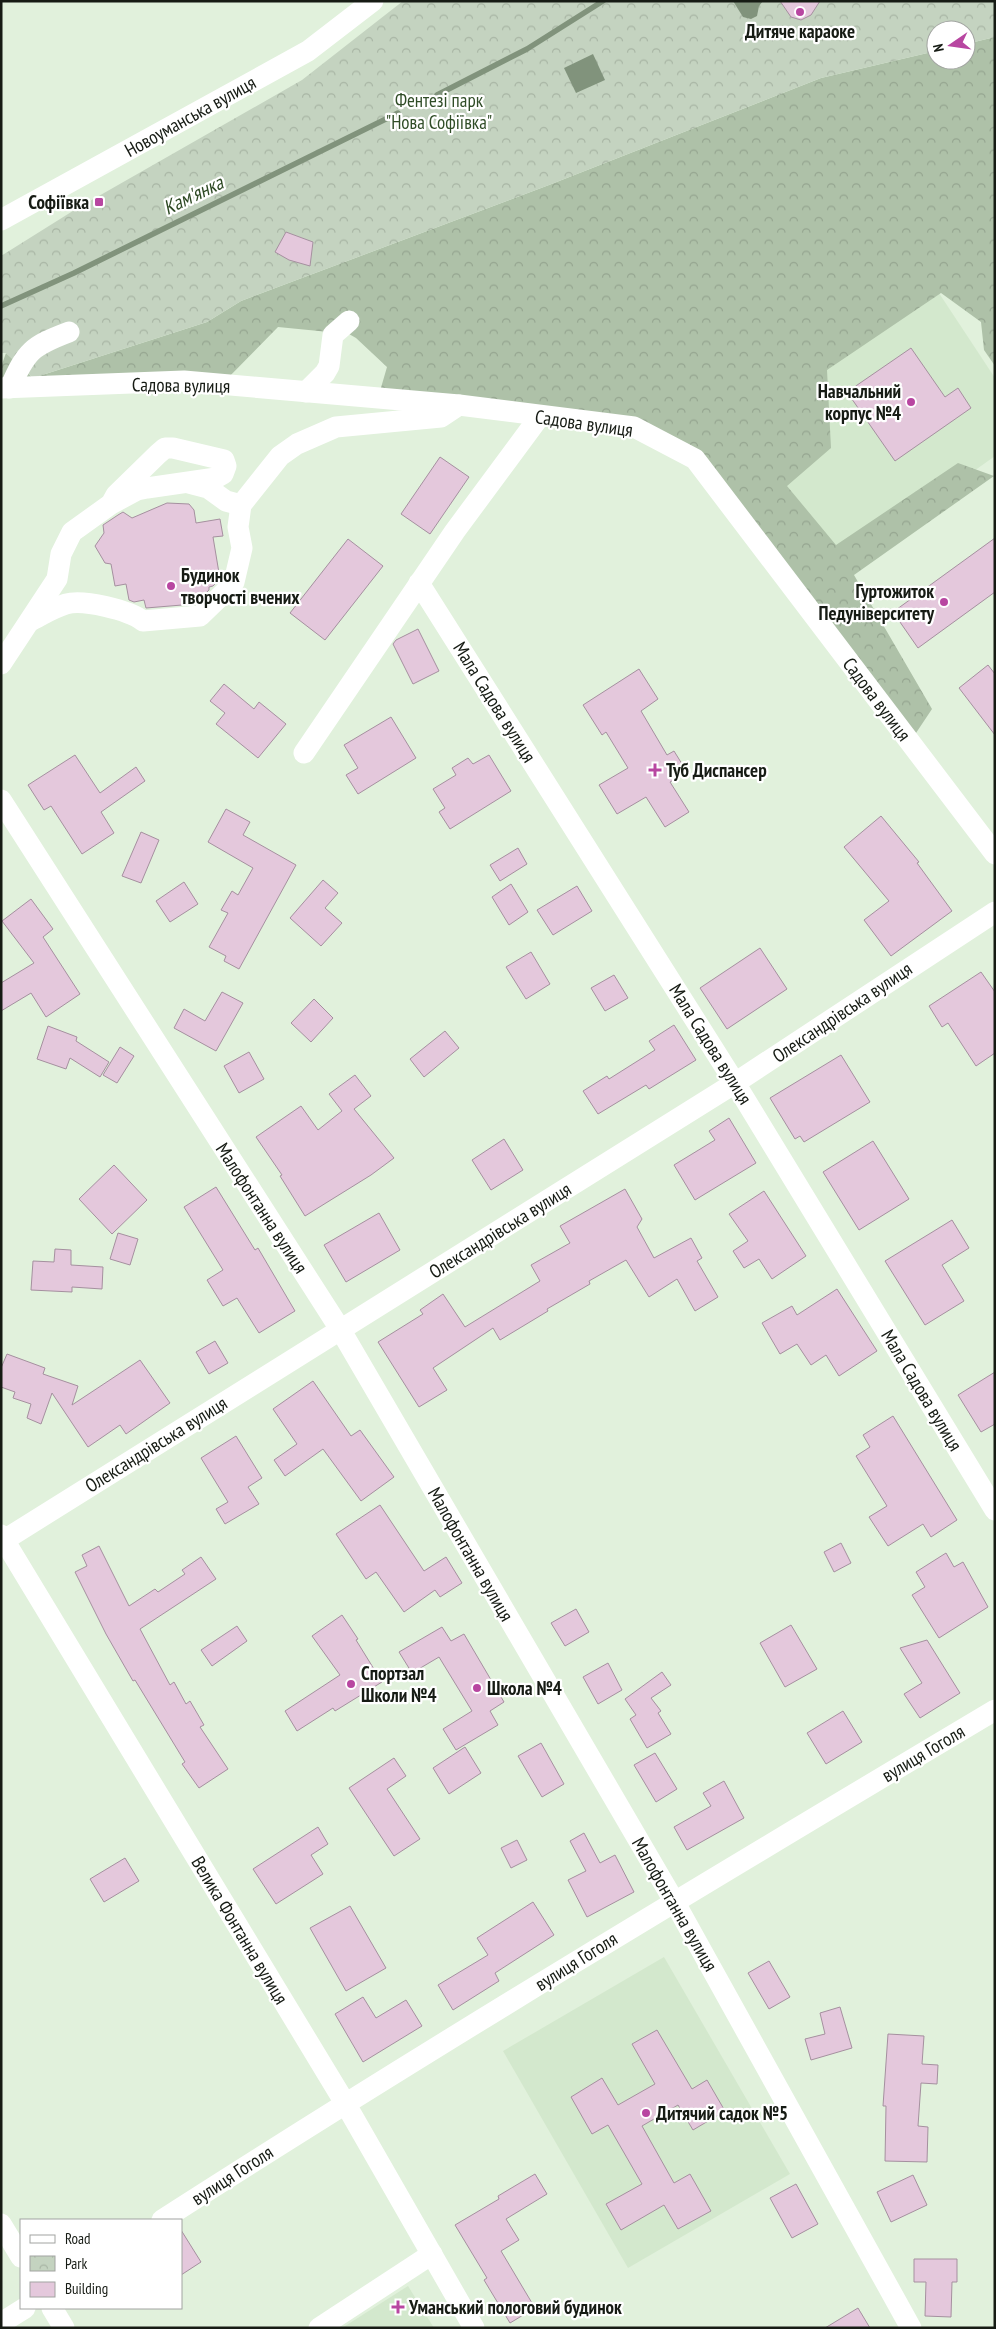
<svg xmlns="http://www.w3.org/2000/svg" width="996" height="2329" font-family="'PT Sans Narrow',sans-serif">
	<defs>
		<pattern id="forest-crowns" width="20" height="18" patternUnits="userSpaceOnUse" patternTransform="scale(1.25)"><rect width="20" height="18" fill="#aec1a8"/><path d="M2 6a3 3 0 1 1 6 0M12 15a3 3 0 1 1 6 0" fill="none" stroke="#95a590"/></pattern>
		<pattern id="park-crowns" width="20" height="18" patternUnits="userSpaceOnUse" patternTransform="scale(1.25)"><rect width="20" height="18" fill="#c4d3c0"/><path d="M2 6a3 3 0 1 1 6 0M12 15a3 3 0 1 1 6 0" fill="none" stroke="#a8b5a4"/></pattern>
	</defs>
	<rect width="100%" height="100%" fill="#e1f1dc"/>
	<!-- built -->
	<g fill="#d3e8cd">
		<path d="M933,284L995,378V456L828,575L726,410Z"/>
		<path d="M664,1957L790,2174L628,2268L503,2051Z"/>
		<path d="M408,2286L434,2328H342Z"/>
	</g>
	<!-- forest -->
	<path fill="url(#forest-crowns)" d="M995,37V366L984,350L981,322L941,293L827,370L831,448L787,486L836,545L958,463L994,476L854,575L932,709L910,742L695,459L634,427L378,398L387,367L356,338L349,334L278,327L222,384L1,388V367L6,353L33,378L207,322L241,301L549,185L821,78L936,51V60H966V44Z"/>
	<!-- park -->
	<path fill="url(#park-crowns)" d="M403,1H995V37L966,44V30H936V51L821,78L549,185L241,301L207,322L33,378L6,353H1V256L76,209L302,80Z"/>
	<!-- water -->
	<g fill="#81937c">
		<path d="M733,1H763L759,6L757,16L751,19L743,17Z"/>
		<path d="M593,54L605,80L576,93L564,68Z"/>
	</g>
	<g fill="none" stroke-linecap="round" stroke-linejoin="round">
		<!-- stream -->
		<g stroke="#81937c" stroke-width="5.5">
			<path d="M437,95L527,49L603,1"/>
			<path d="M1,306L74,273L398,113"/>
		</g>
	</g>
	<!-- building -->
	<g fill="#e4c8dc" stroke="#a5909f">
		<path d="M780,1H820L811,15L801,20L791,17Z"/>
		<path d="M286,232L313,242L310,266L289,260L275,252Z"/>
		<path d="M911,348L945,397L958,388L971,408L895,461L847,392Z"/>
		<path d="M440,457L469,477L430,534L401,514Z"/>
		<path d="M167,503L189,504L194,510L196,523L220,519L223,536L213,537L220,579L213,586L209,587V590L194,604L146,608L144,600L134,602L129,600L126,584L115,586L111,564L105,563L95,546L104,533L103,525L118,515L123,512L132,518Z"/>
		<path d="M995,538V592L918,648L893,612Z"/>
		<path d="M348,539L383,566L325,640L290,613Z"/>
		<path d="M418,629L439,671L413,684L393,644L396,640Z"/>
		<path d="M988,665L995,674V735L959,688Z"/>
		<path d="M639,669L658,699L641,711L667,755L674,751L687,772L670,782L689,812L665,827L646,797L617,814L599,785L628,768L606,732L602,735L583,705Z"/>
		<path d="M224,684L254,709L259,702L286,724L258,758L216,724L225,713L210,701Z"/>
		<path d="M391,717L416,758L358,794L346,775L358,768L344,745Z"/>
		<path d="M75,755L100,793L136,767L145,781L101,812L114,833L82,854L51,806L44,810L28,785Z"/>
		<path d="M489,755L511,791L450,829L439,812L445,808L433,789L456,775L452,768L468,758L473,764Z"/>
		<path d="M226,809L250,822L243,835L296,865L239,969L224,961L226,956L209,947L228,913L221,910L232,891L238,895L253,868L208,842Z"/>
		<path d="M881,816L919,862L917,863L952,911L891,956L864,920L889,901L844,847Z"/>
		<path d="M141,832L159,840L141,883L122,876Z"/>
		<path d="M518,848L527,864L500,881L490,865Z"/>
		<path d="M323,880L338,893L325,908L342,923L321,946L290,918Z"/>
		<path d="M184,882L198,904L170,922L156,901Z"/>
		<path d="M511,884L528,912L509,925L492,897Z"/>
		<path d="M577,886L592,911L553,935L537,910Z"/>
		<path d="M31,899L53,929L43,937L80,994L46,1017L31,993L1,1011V983L34,963L2,921Z"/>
		<path d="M760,948L787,989L727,1029L700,988Z"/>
		<path d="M531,952L550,984L526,999L506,967Z"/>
		<path d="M981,972L995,992V1053L976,1066L948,1023L942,1027L929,1006Z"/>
		<path d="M614,975L628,998L605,1011L591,988Z"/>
		<path d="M222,992L243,1003L216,1051L174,1028L184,1009L205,1021Z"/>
		<path d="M314,999L333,1018L311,1042L291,1023Z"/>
		<path d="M674,1025L696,1060L649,1089L646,1085L598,1114L583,1091L607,1076L609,1079L655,1050L649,1041Z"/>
		<path d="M48,1026L77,1037L76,1041L109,1062L100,1077L70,1058L66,1069L37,1059Z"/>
		<path d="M445,1031L459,1048L424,1077L410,1059Z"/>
		<path d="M120,1047L134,1056L117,1083L103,1075Z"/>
		<path d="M249,1052L264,1079L239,1093L224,1066Z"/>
		<path d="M841,1055L870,1102L804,1142L800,1136L795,1139L770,1098Z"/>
		<path d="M355,1075L371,1096L354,1109L394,1158L371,1175L305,1216L280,1176L282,1175L256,1137L301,1106L318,1130L342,1111L329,1094Z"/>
		<path d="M729,1118L756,1163L695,1200L674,1165L715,1140L709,1131Z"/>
		<path d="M504,1139L523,1170L491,1190L472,1160Z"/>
		<path d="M873,1141L909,1199L859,1230L823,1172Z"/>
		<path d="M114,1165L147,1200L112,1234L79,1199Z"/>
		<path d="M216,1187L255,1250L258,1248L295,1311L259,1333L237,1298L223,1306L207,1280L223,1270L184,1207Z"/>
		<path d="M625,1189L642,1219L637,1227L654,1258L691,1238L702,1258L697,1261L718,1297L695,1311L677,1279L649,1297L626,1260L589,1281L590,1284L547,1309L548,1311L500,1340L493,1328L433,1368L447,1390L419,1407L378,1342L423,1314L420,1310L443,1294L465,1327L540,1281L531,1265L570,1243L560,1226Z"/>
		<path d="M764,1191L806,1256L772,1279L759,1259L744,1268L733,1251L748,1241L729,1214Z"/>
		<path d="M379,1213L400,1250L346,1282L324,1245Z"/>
		<path d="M952,1220L969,1248L942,1265L964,1301L925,1325L885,1261Z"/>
		<path d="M118,1233L138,1239L130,1265L110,1259Z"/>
		<path d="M55,1249L71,1250V1265L103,1267L102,1289L72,1287V1292L31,1290L33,1261L54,1262Z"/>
		<path d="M837,1289L877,1351L839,1376L826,1355L811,1365L797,1344L780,1354L762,1323L792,1306L797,1315Z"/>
		<path d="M215,1341L228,1363L209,1374L196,1352Z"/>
		<path d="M7,1354L45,1368L43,1374L78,1386L72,1405L140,1360L170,1403L126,1434L120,1425L88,1447L52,1393L41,1424L27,1418L31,1404L13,1398L15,1392L1,1387V1368Z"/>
		<path d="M995,1372V1424L981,1432L958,1395Z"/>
		<path d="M313,1381L351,1436L360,1430L394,1477L361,1501L323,1449L285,1476L274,1460L297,1444L273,1409Z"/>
		<path d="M893,1416L957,1520L931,1537L923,1524L888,1546L869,1517L887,1506L856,1456L870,1447L863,1435Z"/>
		<path d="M236,1436L262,1478L248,1487L259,1504L225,1524L216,1509L228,1502L201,1458Z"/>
		<path d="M380,1505L424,1571L446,1557L462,1583L440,1597L435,1590L404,1612L376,1572L366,1579L336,1534Z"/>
		<path d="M841,1543L851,1563L834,1572L824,1552Z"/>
		<path d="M99,1546L129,1606L155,1589L158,1592L185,1574L182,1570L201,1557L216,1579L140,1629L170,1685L174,1682L186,1704L190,1701L204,1725L200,1727L228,1769L199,1788L182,1764L185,1762L135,1680L133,1681L106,1634L75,1572L87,1566L82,1555Z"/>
		<path d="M946,1553L954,1567L963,1562L988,1607L939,1638L912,1595L925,1587L916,1572Z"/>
		<path d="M576,1609L589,1632L565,1646L551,1623Z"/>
		<path d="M342,1615L358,1639L356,1640L382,1682L335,1711L333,1708L297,1731L285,1711L340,1675L312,1636Z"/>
		<path d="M791,1625L817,1669L785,1687L760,1643Z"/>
		<path d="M237,1626L247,1641L212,1666L201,1650Z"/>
		<path d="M442,1627L451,1641L464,1634L504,1702L490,1711L498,1725L456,1750L443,1729L472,1711L439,1657L412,1673L399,1652Z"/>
		<path d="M927,1640L960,1693L920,1718L904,1694L922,1683L900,1648Z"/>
		<path d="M608,1663L622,1690L598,1704L583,1677Z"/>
		<path d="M662,1672L671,1685L651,1698L661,1711L658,1713L671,1734L647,1748L630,1719L636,1715L625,1699Z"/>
		<path d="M843,1711L862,1742L826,1764L807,1733Z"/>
		<path d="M541,1743L564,1784L542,1797L518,1756Z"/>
		<path d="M465,1747L481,1773L449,1794L433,1768Z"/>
		<path d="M655,1753L677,1789L656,1802L634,1765Z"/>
		<path d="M394,1758L406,1776L387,1789L420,1839L394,1856L349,1788Z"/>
		<path d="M724,1781L744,1818L687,1850L674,1827L711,1806L703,1793Z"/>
		<path d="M318,1827L328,1844L311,1855L323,1874L276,1904L253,1869Z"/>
		<path d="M584,1833L600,1863L615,1855L634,1892L587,1917L568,1880L586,1871L570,1841Z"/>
		<path d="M517,1840L527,1860L511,1868L501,1848Z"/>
		<path d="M125,1858L139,1881L104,1902L90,1879Z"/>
		<path d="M533,1902L554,1935L495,1973L499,1981L453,2010L438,1985L488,1955L477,1938Z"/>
		<path d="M350,1906L386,1968L346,1991L310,1928Z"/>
		<path d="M769,1961L790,1997L769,2009L748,1973Z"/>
		<path d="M363,1997L376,2018L406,2000L422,2026L363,2062L335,2014Z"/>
		<path d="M840,2007L852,2048L811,2060L805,2039L825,2034L820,2013Z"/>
		<path d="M657,2030L692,2089L707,2080L725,2111L693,2130L678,2105L642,2126L674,2183L690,2174L711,2211L678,2229L664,2205L621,2230L606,2204L642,2184L608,2125L592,2134L571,2097L602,2078L618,2105L655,2084L632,2044Z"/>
		<path d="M888,2034L924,2036L922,2064L938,2065L937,2084L921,2083L918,2126L928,2127L927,2162L885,2161L886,2106H883Z"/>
		<path d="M535,2174L547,2194L506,2219L519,2240L501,2251L535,2308L510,2323L484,2280L487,2278L455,2225L499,2199L498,2196Z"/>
		<path d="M913,2175L927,2205L891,2222L877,2192Z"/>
		<path d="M796,2184L818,2224L792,2238L770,2198Z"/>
		<path d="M181,2230L201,2262L181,2275Z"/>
		<path d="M914,2259H957V2282H952L951,2317L925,2316L926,2282H914Z"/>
		<path d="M858,2308L870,2328H825Z"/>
	</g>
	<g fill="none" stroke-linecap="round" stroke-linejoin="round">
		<!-- minor -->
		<g stroke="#fff" stroke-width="21">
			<path d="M1,220L308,51L373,1"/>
			<path d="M1,388L184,381L459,405L634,427L695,459L995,854"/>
			<path d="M10,388C26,351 32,346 69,332"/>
			<path d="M306,392L325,373L329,366L333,335L349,321"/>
			<path d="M189,483L208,488L226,501L241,505"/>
			<path d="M419,583L735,1083L995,1510"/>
			<path d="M30,621C42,615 53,608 66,604C83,599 129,610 143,621L200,616L229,588L234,582L242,548L238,527L241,505L280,456L297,444L336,427L441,417L459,405"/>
			<path d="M1,664L57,579L61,554L72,532L111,504L116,495L158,454L165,448H173L224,460L226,466L223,474L216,478L147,488L137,490L111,504"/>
			<path d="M304,753L455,531L540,416"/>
			<path d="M1,800L340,1329L674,1901L911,2328"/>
			<path d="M1,1535L345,2103L474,2328"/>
			<path d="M1,1542L735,1083L995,912"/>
			<path d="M162,2220C436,2044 715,1877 995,1710"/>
			<path d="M1,2224L21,2257"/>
			<path d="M52,2308L64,2328"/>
			<path d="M1,2323L25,2308"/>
			<path d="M319,2328L432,2254"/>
		</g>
	</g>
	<!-- markers -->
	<g fill="#b846a1" stroke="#fff" stroke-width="2">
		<circle cx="800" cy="12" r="5"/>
		<rect x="94" y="197" width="10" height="10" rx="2.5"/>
		<circle cx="911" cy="402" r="5"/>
		<circle cx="171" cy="586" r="5"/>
		<circle cx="944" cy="602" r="5"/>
		<path d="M652.5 762.5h5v5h5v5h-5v5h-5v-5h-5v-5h5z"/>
		<circle cx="351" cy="1684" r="5"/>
		<circle cx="477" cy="1688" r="5"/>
		<circle cx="646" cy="2113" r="5"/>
		<path d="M395.5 2299.5h5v5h5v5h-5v5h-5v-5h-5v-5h5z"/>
	</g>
	<g text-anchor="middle" stroke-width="4.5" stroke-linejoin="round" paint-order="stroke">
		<!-- poi labels -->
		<g font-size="19" font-weight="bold" fill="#161b14" stroke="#fff" text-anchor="start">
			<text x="800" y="38" text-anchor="middle">Дитяче караоке</text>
			<text x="89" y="209" text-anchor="end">Софіївка</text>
			<text x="901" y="398" text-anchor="end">Навчальний<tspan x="901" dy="22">корпус №4</tspan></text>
			<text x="181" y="582">Будинок<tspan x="181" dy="22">творчості вчених</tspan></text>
			<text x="934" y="598" text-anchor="end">Гуртожиток<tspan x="934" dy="22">Педуніверситету</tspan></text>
			<text x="666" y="777">Туб Диспансер</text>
			<text x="361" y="1680">Спортзал<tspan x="361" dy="22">Школи №4</tspan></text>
			<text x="487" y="1695">Школа №4</text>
			<text x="656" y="2120">Дитячий садок №5</text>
			<text x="409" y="2314">Уманський пологовий будинок</text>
		</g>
		<!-- park labels -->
		<g font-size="19" fill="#304d27" stroke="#fff">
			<text x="439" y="107">Фентезі парк<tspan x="439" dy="22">"Нова Софіївка"</tspan></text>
		</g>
		<!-- street labels -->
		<g font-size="19" fill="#161b14" stroke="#fff">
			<text transform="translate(190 116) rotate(-29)" y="7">Новоуманська вулиця</text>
			<text transform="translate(181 385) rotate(1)" y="7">Садова вулиця</text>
			<text transform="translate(584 423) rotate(8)" y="7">Садова вулиця</text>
			<text transform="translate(877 699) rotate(53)" y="7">Садова вулиця</text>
			<text transform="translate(495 702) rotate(58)" y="7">Мала Садова вулиця</text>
			<text transform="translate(842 1012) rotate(-34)" y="7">Олександрівська вулиця</text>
			<text transform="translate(711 1044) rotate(58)" y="7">Мала Садова вулиця</text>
			<text transform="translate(262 1208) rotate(57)" y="7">Малофонтанна вулиця</text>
			<text transform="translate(500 1230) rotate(-32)" y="7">Олександрівська вулиця</text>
			<text transform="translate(922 1390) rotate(59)" y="7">Мала Садова вулиця</text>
			<text transform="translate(156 1444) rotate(-32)" y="7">Олександрівська вулиця</text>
			<text transform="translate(471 1554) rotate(60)" y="7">Малофонтанна вулиця</text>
			<text transform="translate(923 1753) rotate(-31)" y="7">вулиця Гоголя</text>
			<text transform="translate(675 1904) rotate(60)" y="7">Малофонтанна вулиця</text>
			<text transform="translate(240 1930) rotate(59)" y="7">Велика Фонтанна вулиця</text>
			<text transform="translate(576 1961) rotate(-32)" y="7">вулиця Гоголя</text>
			<text transform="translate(232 2175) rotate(-33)" y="7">вулиця Гоголя</text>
		</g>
		<!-- water labels -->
		<g font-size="20" font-style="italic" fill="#2c4822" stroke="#fff">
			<text transform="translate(193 195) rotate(-26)" y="7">Кам'янка</text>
		</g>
	</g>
	<!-- border -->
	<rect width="996" height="2329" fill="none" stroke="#161b14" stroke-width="5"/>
	<!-- legend -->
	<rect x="20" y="2219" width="162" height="90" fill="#ffffff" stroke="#a2a4a1"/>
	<rect x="30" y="2235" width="25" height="8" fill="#ffffff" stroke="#a2a4a1"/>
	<text x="65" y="2244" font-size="15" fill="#161b14">Road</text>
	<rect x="30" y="2256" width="25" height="15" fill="url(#park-crowns)" stroke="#a2a4a1"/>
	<text x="65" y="2269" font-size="15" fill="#161b14">Park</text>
	<rect x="30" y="2282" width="25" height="15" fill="#e4c8dc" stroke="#a2a4a1"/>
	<text x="65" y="2294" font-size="15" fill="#161b14">Building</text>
	<!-- north arrow -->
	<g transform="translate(951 45) rotate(257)"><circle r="24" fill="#ffffff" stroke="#a2a4a1"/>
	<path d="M0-4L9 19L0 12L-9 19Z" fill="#b846a1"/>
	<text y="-8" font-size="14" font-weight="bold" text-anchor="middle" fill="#161b14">N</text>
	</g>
</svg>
